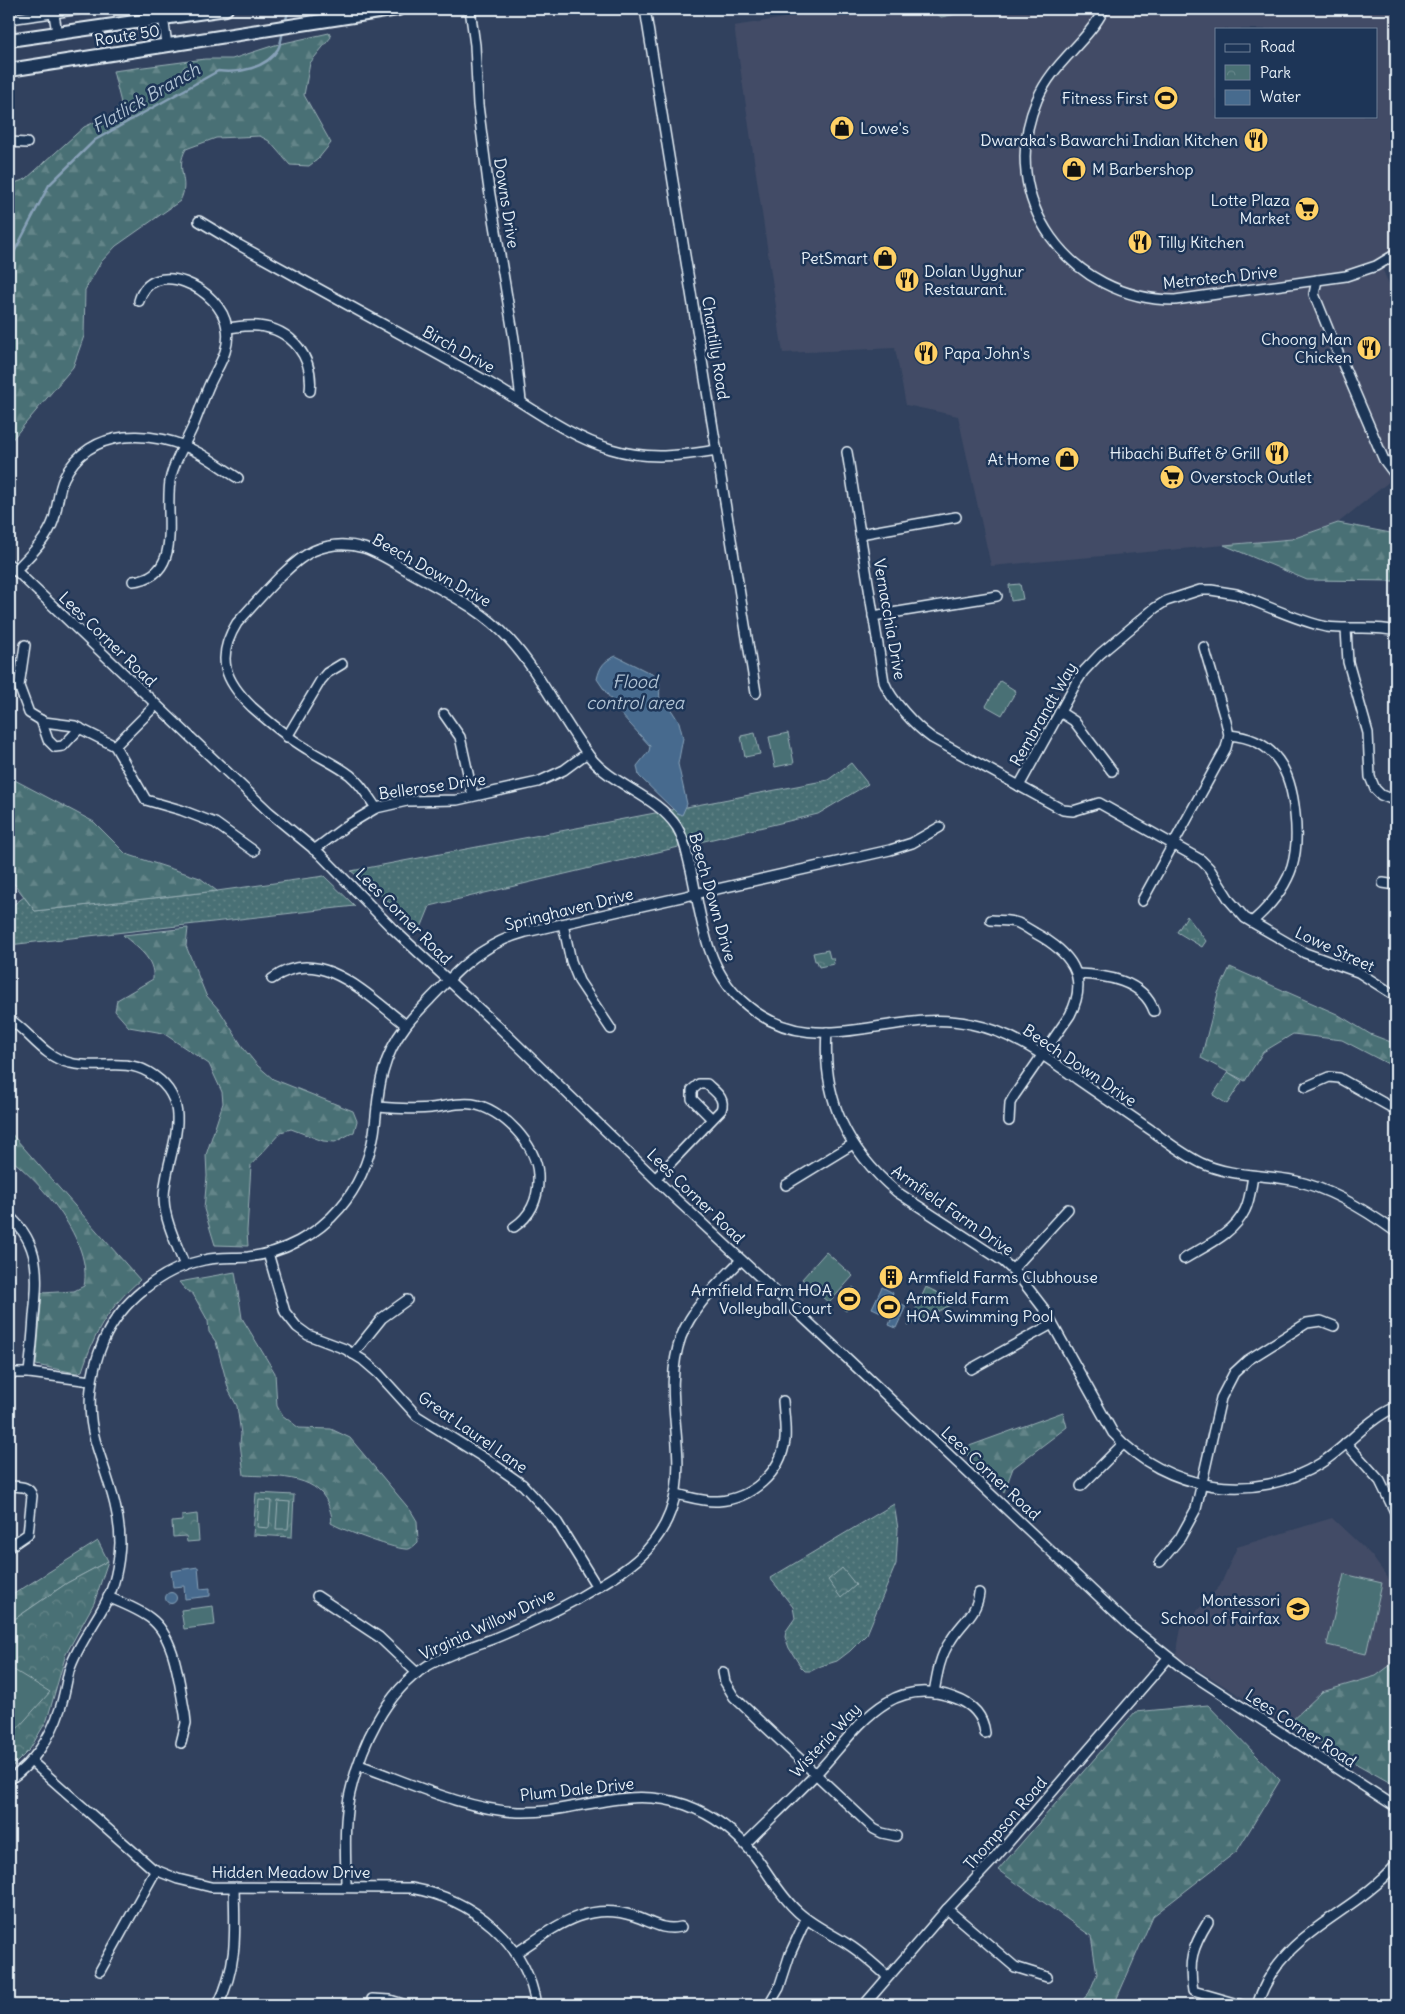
<svg xmlns="http://www.w3.org/2000/svg" width="1405" height="2014" font-family="Delius,sans-serif">
	<defs>
		<pattern id="grass-dots" width="8" height="8" patternUnits="userSpaceOnUse" patternTransform="scale(1.25)"><rect width="8" height="8" fill="#4a7074"/><path d="M2 2h.1M6 6h.1" fill="none" stroke="#648589" stroke-width="1.8" stroke-linecap="round"/></pattern>
		<pattern id="forest-firs" width="22" height="20" patternUnits="userSpaceOnUse" patternTransform="scale(1.25)"><rect width="22" height="20" fill="#4a7074"/><path d="M5 1l3.5 6h-7zM16 11l3.5 6h-7z" fill="#648589"/></pattern>
		<pattern id="park-crowns" width="20" height="18" patternUnits="userSpaceOnUse" patternTransform="scale(1.25)"><rect width="20" height="18" fill="#4a7074"/><path d="M2 6a3 3 0 1 1 6 0M12 15a3 3 0 1 1 6 0" fill="none" stroke="#648589"/></pattern>
	</defs>
	<rect width="100%" height="100%" fill="#31415e"/>
	<filter id="ink" filterUnits="userSpaceOnUse"><feTurbulence type="fractalNoise" baseFrequency=".02" numOctaves="2"/><feDisplacementMap in="SourceGraphic" scale="10" xChannelSelector="R" yChannelSelector="G"/><feConvolveMatrix kernelMatrix="1 2 1 2 8 2 1 2 1" color-interpolation-filters="sRGB"/></filter>
	<g filter="url(#ink)">
		<!-- built -->
		<g fill="#424c66" fill-rule="evenodd">
			<path d="M842,9H1396V251L1380,264L1396,300V476L1338,523L1292,539L991,566L958,416L906,405L895,348L783,353L734,26ZM1216,29H1376V116H1216Z"/>
			<path d="M1332,1518L1371,1555L1396,1589V1661L1376,1676L1322,1692L1287,1725L1176,1656L1181,1628L1220,1586L1237,1547Z"/>
		</g>
		<!-- grass -->
		<g fill="url(#grass-dots)" stroke="#99b0b6">
			<path d="M851,763L868,784L818,814L430,906L421,928L351,871L828,780Z"/>
			<path d="M324,876L355,906L9,945V908L24,897L35,911L217,891Z"/>
			<path d="M894,1504L898,1529L896,1564L867,1634L850,1651L837,1661L821,1666L811,1671H805L801,1667L789,1648L785,1637L786,1631L795,1618L793,1607L770,1578Z"/>
		</g>
		<!-- forest -->
		<g fill="url(#forest-firs)" stroke="#99b0b6">
			<path d="M329,33L331,37L310,63L304,95L331,143L318,159L309,166L290,165L269,141L260,136L216,138L186,149C174,170 191,180 180,201L116,246L101,262L85,290L84,336L73,367L9,443V185L26,179L84,127L115,113L121,103L113,71L205,59H232L275,45Z"/>
			<path d="M1338,523L1396,534V581L1307,580L1224,545L1292,539Z"/>
			<path d="M9,777L94,822L126,854L200,878L217,891L35,911L9,877Z"/>
			<path d="M188,928L186,946L206,995L220,1011L244,1049L257,1065L273,1079L353,1111L357,1121L354,1132L335,1142L323,1141L291,1129L281,1132L251,1165L247,1231L248,1246L215,1245L204,1209L207,1176L206,1155L223,1103L222,1092L209,1064L163,1033L129,1027L115,1011L117,1000L153,979C155,958 137,948 123,935Z"/>
			<path d="M1230,967L1337,1014L1370,1034L1396,1044V1068L1342,1040L1293,1034L1263,1052L1245,1081L1201,1058L1218,993Z"/>
			<path d="M9,1131L140,1280C108,1308 95,1332 82,1371L76,1373L36,1365L42,1293L74,1291L84,1286C93,1242 42,1183 9,1158Z"/>
			<path d="M235,1272L242,1318L275,1373L277,1406L282,1415L299,1428L331,1429L350,1438L411,1511L417,1521L418,1542C416,1544 412,1548 409,1549C398,1551 342,1530 331,1523C333,1516 330,1511 328,1504C316,1473 271,1477 244,1475L240,1443L241,1434L237,1406L229,1391L216,1342L209,1332L208,1321L193,1294L186,1290L179,1282Z"/>
			<path d="M1063,1412L1067,1427L1013,1468L1004,1492L961,1449Z"/>
			<path d="M98,1541L108,1561L67,1583L9,1623V1597Z"/>
			<path d="M1396,1661V1786L1287,1725L1322,1692L1376,1676Z"/>
			<path d="M1208,1705L1280,1780L1237,1851L1153,1916L1114,2005H1078L1089,1993L1097,1974L1091,1936L998,1870L1135,1712Z"/>
		</g>
		<!-- park -->
		<g fill="url(#park-crowns)" stroke="#99b0b6">
			<path d="M936,9H966L962,13L941,17L937,14Z"/>
			<path d="M1020,584L1023,599L1011,601L1009,585Z"/>
			<path d="M755,733L760,754L745,757L741,736Z"/>
			<path d="M1187,916L1206,941L1202,947L1177,932Z"/>
			<path d="M828,950L830,958H833L834,964L819,967L817,961H815L813,953Z"/>
			<path d="M926,1287L953,1300L951,1305L908,1326Z"/>
			<path d="M256,1493L294,1495L292,1537L253,1535Z"/>
			<path d="M197,1514L199,1541L187,1542L186,1536L173,1537L172,1522L182,1521V1516Z"/>
			<path d="M108,1561L94,1603L66,1654L47,1720L30,1749L9,1770V1623L67,1583Z"/>
			<path d="M842,1568L856,1585L841,1598L828,1580Z"/>
		</g>
		<!-- pitch -->
		<g fill="#4a7074" stroke="#99b0b6">
			<path d="M1000,681L1016,691L1002,715L986,706Z"/>
			<path d="M788,733L794,763L775,767L769,737Z"/>
			<path d="M1228,1072L1242,1081L1227,1104L1213,1095Z"/>
			<path d="M826,1252L853,1276L829,1303L802,1279Z"/>
			<path d="M853,1287L861,1295L846,1311L838,1304Z"/>
			<path d="M259,1500L271,1501L269,1528L257,1527Z"/>
			<path d="M278,1501L290,1502L288,1529H276Z"/>
			<path d="M1344,1574L1382,1583L1366,1654L1327,1645Z"/>
			<path d="M213,1606L215,1625L184,1629L181,1610Z"/>
			<path d="M9,1667L50,1692L9,1738Z"/>
		</g>
		<!-- water -->
		<g fill="#476b8e" stroke="#87a1b8">
			<path d="M616,656L658,677C662,686 657,697 662,706L667,707L672,711L679,722L683,738L678,764L687,804L682,815L677,813L639,776L637,766L649,751L650,746L620,713L597,679C600,667 603,661 616,656Z"/>
			<path d="M882,1287L893,1293L891,1299L906,1306L896,1328L889,1325L892,1317L872,1308Z"/>
			<path d="M198,1567L200,1589L210,1588V1596L185,1599L184,1586L173,1587L171,1571Z"/>
			<circle cx="171" cy="1598" r="5.5"/>
		</g>
		<g fill="none" stroke-linecap="round" stroke-linejoin="round">
			<!-- stream -->
			<g stroke="#87a1b8" stroke-width="2.5">
				<path d="M285,23L289,9"/>
				<path d="M9,262L49,185L95,140L218,71C238,74 267,68 278,49C281,44 282,36 283,31"/>
			</g>
			<defs>
				<g id="minor">
					<path d="M53,9L57,32"/>
					<path d="M162,9L167,45"/>
					<path d="M470,9L475,45L478,105L488,183L514,339L521,401"/>
					<path d="M645,9L756,693"/>
					<path d="M1104,9C1087,43 1052,63 1037,100C995,199 1070,300 1175,300L1346,276L1376,266L1396,254"/>
					<path d="M9,19L81,9"/>
					<path d="M9,142L27,143"/>
					<path d="M199,221L239,245C322,291 406,336 488,382C528,405 567,436 611,449C647,460 681,456 717,450"/>
					<path d="M1317,280L1314,294L1333,341L1384,460L1396,476"/>
					<path d="M227,328C237,327 248,325 258,326C292,329 314,358 310,391"/>
					<path d="M847,452L884,682C891,700 915,726 932,738L1063,810L1073,811L1099,803L1201,860L1209,868L1230,901L1245,918L1305,953L1358,972L1396,996"/>
					<path d="M860,534L956,517"/>
					<path d="M9,564L269,812L320,854L391,927L501,1029L675,1198L850,1361L1131,1627L1185,1670L1396,1807"/>
					<path d="M15,571C30,555 47,540 54,519C58,505 58,491 64,478C89,426 155,429 199,453C212,460 225,470 238,478"/>
					<path d="M133,581C187,576 162,510 171,476C176,457 187,441 194,424C199,412 203,400 208,388C216,368 231,352 227,328C221,287 151,256 139,301"/>
					<path d="M873,616L997,596"/>
					<path d="M1346,629L1348,662L1368,733L1370,777L1375,789L1381,795L1396,801"/>
					<path d="M25,645L19,686L29,713L44,722L75,726L115,746L146,800L181,810L215,823L254,851"/>
					<path d="M1060,712L1074,721L1112,771"/>
					<path d="M444,714L460,737L473,796"/>
					<path d="M41,720L48,740L55,747L63,746L80,728"/>
					<path d="M1229,735C1276,739 1291,771 1295,814C1297,832 1297,850 1292,867C1285,889 1269,907 1252,922"/>
					<path d="M287,737L321,680L327,673L342,664"/>
					<path d="M115,746L156,705"/>
					<path d="M1019,786L1076,683L1083,672L1100,654L1155,608L1166,601L1200,590H1211L1236,594C1263,604 1300,622 1327,627C1350,630 1374,625 1396,631"/>
					<path d="M376,808C368,796 361,784 350,775C337,765 321,758 307,749C287,737 270,723 252,707C225,681 215,658 237,623C256,603 289,562 313,551C329,544 347,543 364,548C380,553 396,564 410,572C445,592 482,609 509,639C541,674 561,719 590,757C613,786 656,795 677,827C685,840 687,855 691,870C701,915 705,967 741,1000C812,1067 890,1006 971,1024C1012,1032 1044,1055 1077,1079C1102,1096 1126,1113 1151,1130C1167,1142 1183,1154 1201,1163C1232,1177 1264,1174 1296,1181C1332,1189 1367,1211 1396,1232"/>
					<path d="M314,850L346,826L376,808L407,801L457,800L538,782L564,770L587,753"/>
					<path d="M1383,883L1396,885"/>
					<path d="M1142,901L1226,748L1229,735L1226,722L1204,647"/>
					<path d="M991,920C999,921 1010,920 1018,923C1024,926 1030,930 1035,933C1070,952 1090,976 1070,1015L1014,1096L1010,1103L1009,1121"/>
					<path d="M563,924L571,961L579,981L611,1029"/>
					<path d="M1077,974C1105,975 1143,980 1154,1011"/>
					<path d="M272,979C320,943 369,997 406,1025"/>
					<path d="M9,1019C31,1033 43,1057 70,1063C96,1070 124,1058 148,1072C203,1104 163,1155 164,1200C165,1222 177,1245 185,1266"/>
					<path d="M827,1032C822,1099 847,1150 897,1192L1004,1262L1018,1275L1044,1309L1113,1433C1166,1491 1255,1505 1321,1463C1348,1446 1366,1420 1396,1407"/>
					<path d="M1306,1087L1329,1077L1339,1078L1396,1110"/>
					<path d="M377,1107C395,1108 413,1110 431,1108C444,1107 458,1102 472,1104C502,1108 537,1145 538,1175C539,1197 532,1215 514,1227"/>
					<path d="M656,1178L721,1110C726,1098 715,1092 707,1084H699L692,1090V1099L712,1119"/>
					<path d="M786,1185L853,1144"/>
					<path d="M9,1216C41,1244 38,1277 34,1316C33,1335 31,1354 29,1373"/>
					<path d="M268,1253L285,1312L297,1327L308,1335L345,1349L363,1360L378,1373L417,1416L489,1461L523,1485L557,1522L597,1587"/>
					<path d="M1184,1259C1205,1246 1234,1234 1245,1210C1250,1200 1251,1187 1253,1176"/>
					<path d="M1013,1269L1068,1209"/>
					<path d="M353,1354L382,1318L407,1300"/>
					<path d="M971,1369L1052,1324"/>
					<path d="M9,1373H29L91,1381"/>
					<path d="M1346,1443L1380,1481L1396,1514"/>
					<path d="M9,1486C18,1487 29,1485 32,1496L28,1534L9,1547"/>
					<path d="M1081,1486L1123,1444"/>
					<path d="M676,1494C690,1497 704,1502 718,1501C751,1499 781,1473 785,1440C786,1427 784,1414 783,1401"/>
					<path d="M1160,1562L1180,1538L1196,1509L1221,1398L1234,1373L1248,1360L1307,1323L1321,1321L1334,1326"/>
					<path d="M317,1596L379,1637L417,1673"/>
					<path d="M108,1597C122,1603 138,1609 150,1618C176,1637 179,1684 185,1714L186,1723L181,1743"/>
					<path d="M723,1672L725,1682L734,1697L874,1829L882,1833L896,1836"/>
					<path d="M934,1693C937,1674 940,1655 951,1640C961,1623 977,1614 979,1593"/>
					<path d="M31,1761L153,1869L178,1879L211,1887L411,1888C472,1899 526,1941 536,2005"/>
					<path d="M359,1765C410,1783 463,1809 518,1812C577,1814 626,1784 686,1805C713,1815 737,1833 755,1856C769,1874 779,1894 796,1910C811,1925 831,1933 849,1945C863,1954 875,1965 887,1976"/>
					<path d="M9,1780C33,1764 51,1737 60,1709C64,1697 66,1684 69,1671C77,1646 94,1625 106,1602C115,1585 119,1562 120,1543C120,1507 105,1474 95,1440C86,1408 90,1373 103,1342C120,1302 161,1269 204,1260C218,1257 233,1258 248,1257C283,1253 317,1235 340,1208C358,1187 369,1161 374,1133C377,1113 377,1092 383,1072C387,1057 395,1040 405,1027C412,1017 422,1008 431,998C448,981 464,962 485,950C497,942 511,936 526,932L890,850L912,843L940,827"/>
					<path d="M745,1844C768,1821 793,1798 816,1774C855,1733 887,1672 955,1698C972,1704 983,1715 985,1733"/>
					<path d="M346,1887C346,1856 343,1823 350,1793C361,1746 385,1692 427,1666C448,1654 473,1646 495,1638C524,1626 550,1614 577,1599C601,1584 628,1571 647,1550C708,1482 655,1410 681,1337C693,1306 719,1283 741,1260"/>
					<path d="M947,1909L1015,1967L1047,1977"/>
					<path d="M1208,1922C1192,1948 1188,1961 1193,1991L1242,2005"/>
					<path d="M516,1953C554,1928 586,1900 634,1916C652,1922 662,1931 681,1927"/>
					<path d="M100,1971L156,1870"/>
					<path d="M372,1999L390,2000L406,2005"/>
					<path d="M218,2005C238,1965 235,1931 234,1888"/>
					<path d="M769,2005L779,1988L790,1954L806,1919"/>
					<path d="M864,2005L947,1909L994,1859L1168,1658"/>
					<path d="M1257,2005C1281,1930 1350,1918 1396,1865"/>
				</g>
				<g id="highway">
					<path d="M9,40L226,9"/>
					<path d="M9,70L398,9"/>
				</g>
			</defs>
			<!-- minor casing -->
			<use href="#minor" stroke="#e8f1f8" stroke-width="12"/>
			<!-- highway casing -->
			<use href="#highway" stroke="#e8f1f8" stroke-width="16"/>
			<!-- minor -->
			<use href="#minor" stroke="#1d3557" stroke-width="9"/>
			<!-- highway -->
			<use href="#highway" stroke="#1d3557" stroke-width="12"/>
		</g>
	</g>
	<!-- icons -->
	<defs>
		<symbol id="stadium-disc" viewBox="-11 -11 22 22"><circle r="9.5" fill="#ffd166" stroke="#1d3557"/><path d="M0-5a6.5 5 0 1 0 0 10a6.5 5 0 1 0 0-10ZM-3.5-1.8h7v3.6h-7Z" fill="#111"/></symbol>
		<symbol id="shop-disc" viewBox="-11 -11 22 22"><circle r="9.5" fill="#ffd166" stroke="#1d3557"/><path d="M-5-2.5h2.3a2.7 3.5 0 0 1 5.4 0H5L5.5 6h-11ZM-1.5-2.5h3a1.5 2.3 0 0 0-3 0Z" fill="#111"/></symbol>
		<symbol id="restaurant-disc" viewBox="-11 -11 22 22"><circle r="9.5" fill="#ffd166" stroke="#1d3557"/><path d="M-5-6h1v4h1v-4h1v4h1v-4h1v5L-1.5 .5V6h-2V.5L-5-1ZM5-6V6H3V1.5H1.5Q1.5-4 5-6Z" fill="#111"/></symbol>
		<symbol id="supermarket-disc" viewBox="-11 -11 22 22"><circle r="9.5" fill="#ffd166" stroke="#1d3557"/><path d="M-6-5.5h2.5l.6 2H6L4.5 2H-2.5L-4.4-4H-6ZM-1.5 3.2a1.3 1.3 0 1 0 .1 0ZM3 3.2a1.3 1.3 0 1 0 .1 0Z" fill="#111"/></symbol>
		<symbol id="building-disc" viewBox="-11 -11 22 22"><circle r="9.5" fill="#ffd166" stroke="#1d3557"/><path d="M-4-6H4V6H1V3H-1V6H-4ZM-2.5-4.3h1.7v1.8h-1.7ZM.8-4.3h1.7v1.8H.8ZM-2.5-1h1.7V.8h-1.7ZM.8-1h1.7V.8H.8Z" fill="#111"/></symbol>
		<symbol id="school-disc" viewBox="-11 -11 22 22"><circle r="9.5" fill="#ffd166" stroke="#1d3557"/><path d="M0-5L7-2L0 1L-7-2ZM-4 1L0 2.5L4 1V4Q0 6-4 4Z" fill="#111"/></symbol>
	</defs>
	<g fill-rule="evenodd">
		<use href="#stadium-disc" x="1152" y="84" width="28" height="28"/>
		<use href="#shop-disc" x="828" y="114" width="28" height="28"/>
		<use href="#restaurant-disc" x="1242" y="126" width="28" height="28"/>
		<use href="#shop-disc" x="1060" y="155" width="28" height="28"/>
		<use href="#supermarket-disc" x="1293" y="195" width="28" height="28"/>
		<use href="#restaurant-disc" x="1126" y="228" width="28" height="28"/>
		<use href="#shop-disc" x="871" y="244" width="28" height="28"/>
		<use href="#restaurant-disc" x="893" y="266" width="28" height="28"/>
		<use href="#restaurant-disc" x="1355" y="334" width="28" height="28"/>
		<use href="#restaurant-disc" x="912" y="339" width="28" height="28"/>
		<use href="#restaurant-disc" x="1263" y="439" width="28" height="28"/>
		<use href="#shop-disc" x="1053" y="445" width="28" height="28"/>
		<use href="#supermarket-disc" x="1158" y="463" width="28" height="28"/>
		<use href="#building-disc" x="877" y="1263" width="28" height="28"/>
		<use href="#stadium-disc" x="835" y="1285" width="28" height="28"/>
		<use href="#stadium-disc" x="875" y="1293" width="28" height="28"/>
		<use href="#school-disc" x="1284" y="1595" width="28" height="28"/>
	</g>
	<g text-anchor="middle" stroke-width="5" stroke-linejoin="round" paint-order="stroke">
		<!-- street labels -->
		<g font-size="16" fill="#e8f1f8" stroke="#1d3557">
			<text transform="translate(127 35) rotate(-9)" y="6">Route 50</text>
			<text transform="translate(507 203) rotate(81)" y="6">Downs Drive</text>
			<text transform="translate(1220 277) rotate(-6)" y="6">Metrotech Drive</text>
			<text transform="translate(716 348) rotate(81)" y="6">Chantilly Road</text>
			<text transform="translate(459 349) rotate(29)" y="6">Birch Drive</text>
			<text transform="translate(432 570) rotate(29)" y="6">Beech Down Drive</text>
			<text transform="translate(890 619) rotate(80)" y="6">Vernacchia Drive</text>
			<text transform="translate(108 639) rotate(44)" y="6">Lees Corner Road</text>
			<text transform="translate(1043 714) rotate(-60)" y="6">Rembrandt Way</text>
			<text transform="translate(432 786) rotate(-8)" y="6">Bellerose Drive</text>
			<text transform="translate(713 897) rotate(74)" y="6">Beech Down Drive</text>
			<text transform="translate(569 909) rotate(-14)" y="6">Springhaven Drive</text>
			<text transform="translate(404 916) rotate(45)" y="6">Lees Corner Road</text>
			<text transform="translate(1335 949) rotate(25)" y="6">Lowe Street</text>
			<text transform="translate(1080 1065) rotate(34)" y="6">Beech Down Drive</text>
			<text transform="translate(696 1196) rotate(44)" y="6">Lees Corner Road</text>
			<text transform="translate(953 1210) rotate(35)" y="6">Armfield Farm Drive</text>
			<text transform="translate(473 1432) rotate(35)" y="6">Great Laurel Lane</text>
			<text transform="translate(991 1473) rotate(43)" y="6">Lees Corner Road</text>
			<text transform="translate(487 1624) rotate(-25)" y="6">Virginia Willow Drive</text>
			<text transform="translate(1301 1728) rotate(33)" y="6">Lees Corner Road</text>
			<text transform="translate(825 1740) rotate(-47)" y="6">Wisteria Way</text>
			<text transform="translate(577 1789) rotate(-6)" y="6">Plum Dale Drive</text>
			<text transform="translate(1005 1823) rotate(-49)" y="6">Thompson Road</text>
			<text x="291" y="1878">Hidden Meadow Drive</text>
		</g>
		<!-- poi labels -->
		<g font-size="16" fill="#e8f1f8" stroke="#1d3557" text-anchor="end">
			<text x="1148" y="104">Fitness First</text>
			<text x="860" y="134" text-anchor="start">Lowe's</text>
			<text x="1238" y="146">Dwaraka's Bawarchi Indian Kitchen</text>
			<text x="1092" y="175" text-anchor="start">M Barbershop</text>
			<text x="1290" y="206">Lotte Plaza<tspan x="1290" dy="18">Market</tspan></text>
			<text x="1158" y="248" text-anchor="start">Tilly Kitchen</text>
			<text x="868" y="264">PetSmart</text>
			<text x="924" y="277" text-anchor="start">Dolan Uyghur<tspan x="924" dy="18">Restaurant.</tspan></text>
			<text x="1352" y="345">Choong Man<tspan x="1352" dy="18">Chicken</tspan></text>
			<text x="944" y="359" text-anchor="start">Papa John's</text>
			<text x="1260" y="459">Hibachi Buffet &amp; Grill</text>
			<text x="1050" y="465">At Home</text>
			<text x="1190" y="483" text-anchor="start">Overstock Outlet</text>
			<text x="908" y="1283" text-anchor="start">Armfield Farms Clubhouse</text>
			<text x="832" y="1296">Armfield Farm HOA<tspan x="832" dy="18">Volleyball Court</tspan></text>
			<text x="906" y="1304" text-anchor="start">Armfield Farm<tspan x="906" dy="18">HOA Swimming Pool</tspan></text>
			<text x="1280" y="1606">Montessori<tspan x="1280" dy="18">School of Fairfax</tspan></text>
		</g>
		<!-- water labels -->
		<g font-size="18" font-style="italic" fill="#b0c2d3" stroke="#1d3557">
			<text transform="translate(146 98) rotate(-30)" y="6">Flatlick Branch</text>
			<text x="635" y="688">Flood<tspan x="635" dy="21">control area</tspan></text>
		</g>
	</g>
	<!-- margin -->
	<rect width="1405" height="2014" fill="none" stroke="#1d3557" stroke-width="30"/>
	<rect x="15" y="15" width="1375" height="1984" fill="none" stroke="#e8f1f8" stroke-width="2" filter="url(#ink)"/>
	<!-- legend -->
	<rect x="1215" y="28" width="162" height="90" fill="#1d3557" stroke="#6e8097"/>
	<rect x="1225" y="44" width="25" height="8" fill="#1d3557" stroke="#6e8097"/>
	<text x="1260" y="52" font-size="15" fill="#e8f1f8">Road</text>
	<rect x="1225" y="65" width="25" height="15" fill="url(#park-crowns)" stroke="#6e8097"/>
	<text x="1260" y="78" font-size="15" fill="#e8f1f8">Park</text>
	<rect x="1225" y="90" width="25" height="15" fill="#476b8e" stroke="#6e8097"/>
	<text x="1260" y="102" font-size="15" fill="#e8f1f8">Water</text>
</svg>
